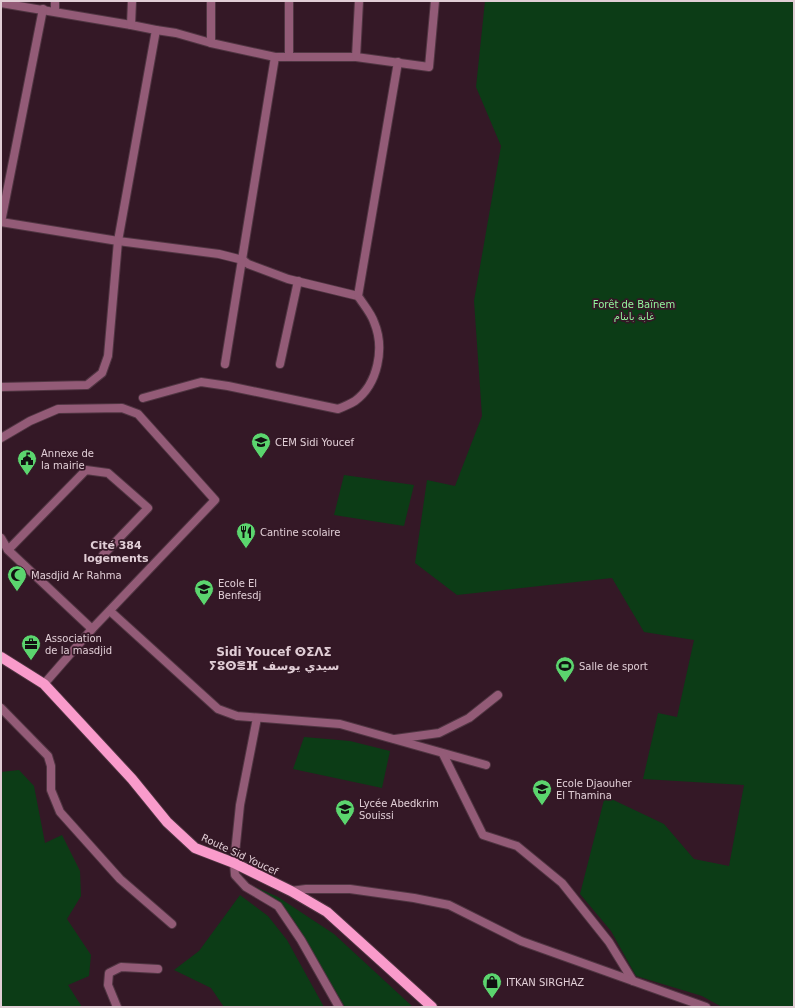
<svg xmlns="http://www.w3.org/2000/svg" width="795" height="1008" font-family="'DejaVu Sans',Vazirmatn,'Noto Sans Tifinagh',sans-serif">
	<rect width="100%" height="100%" fill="#341826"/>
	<!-- green -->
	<g fill="#0c3c16">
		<path d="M485,1H794V1007H722L702,996L636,976L611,931L580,894L605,796L664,824L694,859L729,866L744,785L643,779L658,713L677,717L694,640L644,632L612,578L457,595L415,563L427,480L455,486L482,416L474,301L501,146L476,87Z"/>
		<path d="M344,475L414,485L404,526L334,515Z"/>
		<path d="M304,737L350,741L390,751L382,788L293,769Z"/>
		<path d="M19,770L34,786L45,843L62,835L80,871L81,896L67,919L91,955L89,976L68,985L82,1007H1V772Z"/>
		<path d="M249,884L278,897L334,934L413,1007H345L293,919L276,903Z"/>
		<path d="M240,895L268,916L287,940L324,1007H224L211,988L174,970L199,951Z"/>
	</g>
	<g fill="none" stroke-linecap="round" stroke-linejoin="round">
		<defs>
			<g id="minor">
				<path d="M211,1V43"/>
				<path d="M1,3L131,25L156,30L176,33L211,43L275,57H356L429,67L435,1"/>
				<path d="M55,11V1"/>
				<path d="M131,25L132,1"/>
				<path d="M289,57V1"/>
				<path d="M356,57L359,1"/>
				<path d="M1,222L118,241L219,254L243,260L248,264L288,279L358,296"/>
				<path d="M1,222L43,9"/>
				<path d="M225,364L275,57"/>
				<path d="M280,364L298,281"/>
				<path d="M1,387L87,385L102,373L108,356L118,241L156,30"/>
				<path d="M143,398L201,382L228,386L338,409C343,407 350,404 355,401C378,384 385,348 374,322C371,313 363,304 358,296L398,62"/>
				<path d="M1,438L30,421L58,409L122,408L138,414L215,500L92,629L44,684"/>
				<path d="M1,538L8,550L92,629"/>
				<path d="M8,550L86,470L108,473L148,508L103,555"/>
				<path d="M110,611L218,709L237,716L340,724L486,765"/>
				<path d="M1,708L48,756L51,766V790L60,812L120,879L172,924"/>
				<path d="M257,718L240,805L234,863L235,875L246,887L278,906L301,940L339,1007"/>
				<path d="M395,739L439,733L469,718L498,695"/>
				<path d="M443,754L483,835L517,846L562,883L609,942L633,981"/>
				<path d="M291,891L306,889H350L414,898L449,905L521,941L706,1007"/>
				<path d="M117,1007L108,985L109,973L121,967L158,969"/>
			</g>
			<path id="primary" d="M1,657L44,684L132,779L167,822L195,848L234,863L291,891L327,912L432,1007"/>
		</defs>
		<!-- minor casing -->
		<use href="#minor" stroke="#503542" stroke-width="10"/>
		<!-- primary casing -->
		<use href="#primary" stroke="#503542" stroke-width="12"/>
		<!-- minor -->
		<use href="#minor" stroke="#935b77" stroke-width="8"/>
		<!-- primary -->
		<use href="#primary" stroke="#f99bcb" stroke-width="10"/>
	</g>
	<!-- icons -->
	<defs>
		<symbol id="school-pin" viewBox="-11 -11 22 30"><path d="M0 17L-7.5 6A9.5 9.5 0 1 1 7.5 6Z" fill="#5bd56e" stroke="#341826"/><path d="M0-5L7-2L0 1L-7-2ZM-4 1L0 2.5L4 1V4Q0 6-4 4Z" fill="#111"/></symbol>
		<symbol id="civic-pin" viewBox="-11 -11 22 30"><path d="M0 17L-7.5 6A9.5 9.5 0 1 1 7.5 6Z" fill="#5bd56e" stroke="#341826"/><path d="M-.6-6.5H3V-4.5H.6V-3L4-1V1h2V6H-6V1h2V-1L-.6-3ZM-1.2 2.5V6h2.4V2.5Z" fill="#111"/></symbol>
		<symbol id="restaurant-pin" viewBox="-11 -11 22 30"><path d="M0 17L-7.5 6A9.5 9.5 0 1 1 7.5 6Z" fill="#5bd56e" stroke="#341826"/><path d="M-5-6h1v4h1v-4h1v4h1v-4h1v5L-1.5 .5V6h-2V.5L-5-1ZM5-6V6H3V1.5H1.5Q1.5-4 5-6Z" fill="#111"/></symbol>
		<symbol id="mosque-pin" viewBox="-11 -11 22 30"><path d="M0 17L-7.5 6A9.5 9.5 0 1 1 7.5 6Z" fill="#5bd56e" stroke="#341826"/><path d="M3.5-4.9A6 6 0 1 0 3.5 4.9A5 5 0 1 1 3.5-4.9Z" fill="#111"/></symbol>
		<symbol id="office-pin" viewBox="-11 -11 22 30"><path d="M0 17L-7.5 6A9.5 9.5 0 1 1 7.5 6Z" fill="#5bd56e" stroke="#341826"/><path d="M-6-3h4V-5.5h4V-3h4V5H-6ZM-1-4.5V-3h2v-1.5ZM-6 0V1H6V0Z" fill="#111"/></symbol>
		<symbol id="stadium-pin" viewBox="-11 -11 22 30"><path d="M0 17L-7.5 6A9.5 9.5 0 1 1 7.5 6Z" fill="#5bd56e" stroke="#341826"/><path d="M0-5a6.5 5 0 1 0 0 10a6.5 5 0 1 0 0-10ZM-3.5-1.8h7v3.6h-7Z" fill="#111"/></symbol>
		<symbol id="shop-pin" viewBox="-11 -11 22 30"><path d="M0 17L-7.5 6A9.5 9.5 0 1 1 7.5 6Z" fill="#5bd56e" stroke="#341826"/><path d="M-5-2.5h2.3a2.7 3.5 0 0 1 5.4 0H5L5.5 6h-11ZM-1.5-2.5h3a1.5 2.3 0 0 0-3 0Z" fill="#111"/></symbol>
	</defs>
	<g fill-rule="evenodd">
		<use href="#school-pin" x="250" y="431" width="22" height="30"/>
		<use href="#civic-pin" x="16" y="448" width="22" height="30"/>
		<use href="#restaurant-pin" x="235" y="521" width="22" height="30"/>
		<use href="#mosque-pin" x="6" y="564" width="22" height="30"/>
		<use href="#school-pin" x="193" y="578" width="22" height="30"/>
		<use href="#office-pin" x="20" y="633" width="22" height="30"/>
		<use href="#stadium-pin" x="554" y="655" width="22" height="30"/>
		<use href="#school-pin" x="531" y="778" width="22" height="30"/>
		<use href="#school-pin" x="334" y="798" width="22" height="30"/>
		<use href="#shop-pin" x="481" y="971" width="22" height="30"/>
	</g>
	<g text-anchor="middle" stroke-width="3.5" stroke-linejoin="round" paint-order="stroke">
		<!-- park labels -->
		<g font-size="10" fill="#92f79d" stroke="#341826">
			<text x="634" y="308">Forêt de Baïnem<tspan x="634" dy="12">غابة باينام</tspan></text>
		</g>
		<!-- poi labels -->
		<g font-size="10" fill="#e1ced6" stroke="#341826" text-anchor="start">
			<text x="275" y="446">CEM Sidi Youcef</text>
			<text x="41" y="457">Annexe de<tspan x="41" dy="12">la mairie</tspan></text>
			<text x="260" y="536">Cantine scolaire</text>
			<text x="31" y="579">Masdjid Ar Rahma</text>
			<text x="218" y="587">Ecole El<tspan x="218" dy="12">Benfesdj</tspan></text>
			<text x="45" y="642">Association<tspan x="45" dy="12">de la masdjid</tspan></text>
			<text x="579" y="670">Salle de sport</text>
			<text x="556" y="787">Ecole Djaouher<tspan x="556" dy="12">El Thamina</tspan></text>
			<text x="359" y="807">Lycée Abedkrim<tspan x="359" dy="12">Souissi</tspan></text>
			<text x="506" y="986">ITKAN SIRGHAZ</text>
		</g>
		<!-- street labels -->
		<g font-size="10" fill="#e1ced6" stroke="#341826">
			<text transform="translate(240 854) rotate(25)" y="4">Route Sid Youcef</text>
		</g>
		<!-- neighbourhood labels -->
		<g font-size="11" font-weight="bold" fill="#e1ced6" stroke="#341826">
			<text x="116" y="549">Cité 384<tspan x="116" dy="13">logements</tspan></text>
		</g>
		<!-- quarter labels -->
		<g font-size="12" font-weight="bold" fill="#e1ced6" stroke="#341826">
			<text x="274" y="656">Sidi Youcef ⵙⵉⴷⵉ<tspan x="274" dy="14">ⵢⵓⵙⴻⴼ سيدي يوسف</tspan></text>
		</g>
	</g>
	<!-- border -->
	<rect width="795" height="1008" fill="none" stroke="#e1ced6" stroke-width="4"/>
</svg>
